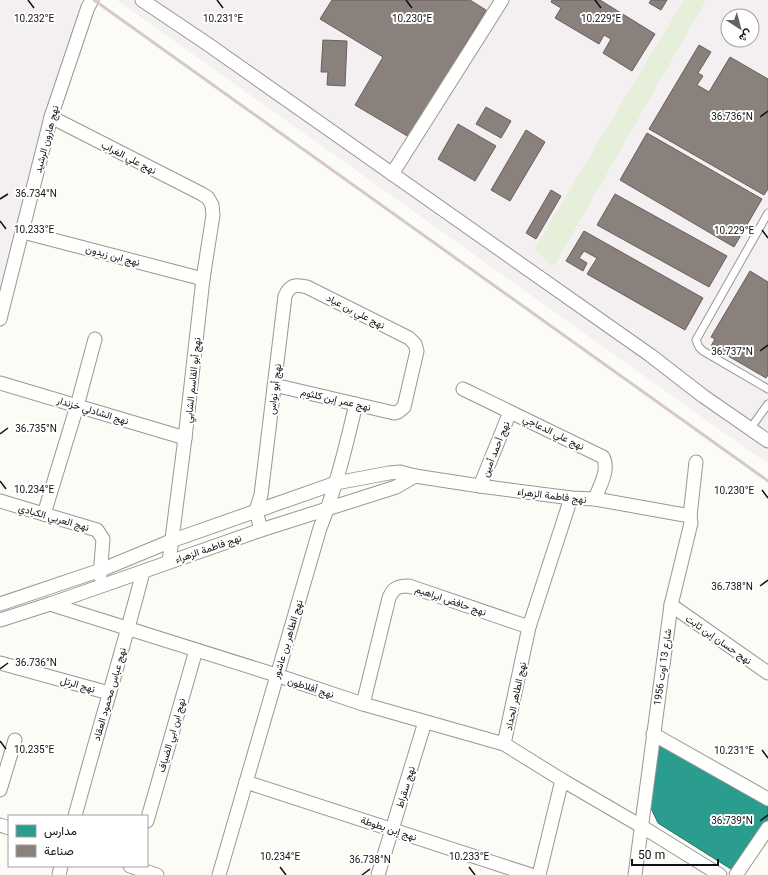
<svg xmlns="http://www.w3.org/2000/svg" width="768" height="875" font-family="Georgia,Vazirmatn,serif">
	<rect width="100%" height="100%" fill="#fcfcf7"/>
	<!-- industrial -->
	<g fill="#f4f0f2" fill-rule="evenodd">
		<path d="M0,0H78L81,2L0,294Z"/>
		<path d="M117,0H768V463L755,455ZM728,16H752V40H728Z"/>
	</g>
	<!-- green -->
	<path fill="#e5efda" d="M684,0H706L554,266L534,250L596,146Z"/>
	<!-- schools -->
	<path fill="#2a9d8f" stroke="#227369" d="M662,743L768,806V819L734,871L658,823L650,806L656,745Z"/>
	<!-- industry -->
	<g fill="#8a817c" stroke="#665f5c">
		<path d="M332,0H470L486,10L409,137L355,105L383,57L320,19Z"/>
		<path d="M552,0H600L655,34L632,71L603,53L611,39L604,35L599,44L555,18L561,8L551,2Z"/>
		<path d="M651,0H667L661,10L649,3Z"/>
		<path d="M323,40L347,41L345,86L327,85L328,72H321Z"/>
		<path d="M699,45L711,52L698,73L703,76L697,85L709,92L730,57L768,79V189L764,195L649,129Z"/>
		<path d="M486,107L511,121L501,138L476,124Z"/>
		<path d="M458,124L496,146L475,181L438,159Z"/>
		<path d="M526,130L545,142L510,201L491,190Z"/>
		<path d="M647,133L762,199L734,247L620,180Z"/>
		<path d="M551,190L561,196L536,239L526,233Z"/>
		<path d="M615,194L727,256L709,287L597,225Z"/>
		<path d="M584,231L703,298L685,330L587,274L597,258L584,251L579,258L587,263L583,271L566,261Z"/>
		<path d="M750,271L768,282V375L766,378L711,346L715,339L711,337Z"/>
	</g>
	<g fill="none" stroke-linecap="round" stroke-linejoin="round">
		<defs>
			<g id="service">
				<path d="M768,213L696,340L699,347L703,351L768,389"/>
				<path d="M750,429L768,404"/>
			</g>
			<g id="minor">
				<path d="M142,0L206,43L650,355L703,396L768,441"/>
				<path d="M51,117L202,194L208,198L212,205L213,215L203,279L185,438L169,562"/>
				<path d="M392,174L502,0"/>
				<path d="M23,232L203,279"/>
				<path d="M0,319L51,117L88,7L92,0"/>
				<path d="M0,383L185,438"/>
				<path d="M463,389L603,457C610,470 599,487 595,499"/>
				<path d="M480,486L510,412"/>
				<path d="M571,498L529,627L504,744L562,780L641,826L720,875"/>
				<path d="M0,501L97,530L103,539L100,576"/>
				<path d="M44,514L77,406L95,339"/>
				<path d="M261,530L256,511L261,495L285,296C290,285 295,284 307,287L409,338L415,344L417,351L404,407L398,412L394,413L274,385"/>
				<path d="M0,604L101,570L171,541L336,483L389,473L400,472L415,476L480,486L571,498L595,499L690,516"/>
				<path d="M50,604L276,675L363,704L504,744"/>
				<path d="M671,605L768,673"/>
				<path d="M0,620L50,604L261,530L396,487L415,476"/>
				<path d="M0,663L109,693"/>
				<path d="M363,704L389,598C393,588 398,586 409,586L529,627"/>
				<path d="M653,734L768,799"/>
				<path d="M246,782L531,875"/>
				<path d="M0,790L15,740"/>
				<path d="M75,816C97,734 122,653 143,572"/>
				<path d="M147,821L196,650"/>
				<path d="M0,825L9,828"/>
				<path d="M130,866L157,875"/>
				<path d="M59,875L61,866"/>
				<path d="M219,875L320,528C336,488 346,446 356,404"/>
				<path d="M378,875L425,722"/>
				<path d="M539,875L562,780"/>
				<path d="M635,875L671,605L691,523L690,516L696,462"/>
				<path d="M736,875L768,828"/>
			</g>
		</defs>
		<!-- service casing -->
		<use href="#service" stroke="#979795" stroke-width="9"/>
		<!-- minor casing -->
		<use href="#minor" stroke="#979795" stroke-width="15"/>
		<!-- service -->
		<use href="#service" stroke="#fffffe" stroke-width="7"/>
		<!-- minor -->
		<use href="#minor" stroke="#fffffe" stroke-width="13"/>
		<!-- rail -->
		<path stroke="#d7c9c7" stroke-width="3" d="M94,0L768,481"/>
	</g>
	<!-- ticks -->
	<path fill="none" stroke="#111" stroke-width="1.5" d="M28,0L34,8M217,0L223,8M406,0L412,8M595,0L601,8M760,117L768,111M0,199L8,194M0,221L6,229M762,230L768,238M760,351L768,345M0,434L8,428M0,481L6,489M762,490L768,498M760,586L768,580M0,669L8,663M0,741L6,749M762,750L768,758M760,821L768,815M280,867L286,875M469,867L475,875M362,875L370,869"/>
	<g text-anchor="middle" stroke-width="4" stroke-linejoin="round" paint-order="stroke">
		<!-- street labels -->
		<g font-size="10" fill="#111" stroke="#fff">
			<text transform="translate(46 139) rotate(-75)" y="4">نهج هارون الرشيد</text>
			<text transform="translate(129 157) rotate(27)" y="4">نهج علي الغراب</text>
			<text transform="translate(113 255) rotate(15)" y="4">نهج ابن زيدون</text>
			<text transform="translate(356 311) rotate(27)" y="4">نهج علي بن عياد</text>
			<text transform="translate(192 380) rotate(-84)" y="4">نهج أبو القاسم الشابي</text>
			<text transform="translate(274 389) rotate(-83)" y="4">نهج أبو نواس</text>
			<text transform="translate(336 399) rotate(13)" y="4">نهج عمر إبن كلثوم</text>
			<text transform="translate(93 410) rotate(17)" y="4">نهج الشادلي خزندار</text>
			<text transform="translate(554 432) rotate(26)" y="4">نهج علي الدعاجي</text>
			<text transform="translate(495 449) rotate(-68)" y="4">نهج أحمد أمين</text>
			<text transform="translate(552 495) rotate(7)" y="4">نهج فاطمة الزهراء</text>
			<text transform="translate(54 517) rotate(16)" y="4">نهج العربي الكبادي</text>
			<text transform="translate(208 548) rotate(-19)" y="4">نهج فاطمة الزهراء</text>
			<text transform="translate(451 600) rotate(19)" y="4">نهج حافض ابراهيم</text>
			<text transform="translate(287 639) rotate(-73)" y="4">نهج الطاهر بن عاشور</text>
			<text transform="translate(719 639) rotate(35)" y="4">نهج حسان إبن ثابت</text>
			<text transform="translate(662 667) rotate(-82)" y="4">شارع 13 اوت 1956</text>
			<text transform="translate(78 684) rotate(16)" y="4">نهج الرتل</text>
			<text transform="translate(311 687) rotate(18)" y="4">نهج أفلاطون</text>
			<text transform="translate(109 694) rotate(-74)" y="4">نهج عباس محمود العقاد</text>
			<text transform="translate(515 696) rotate(-78)" y="4">نهج الطاهر الحداد</text>
			<text transform="translate(171 735) rotate(-74)" y="4">نهج ابن ابي الضياف</text>
			<text transform="translate(405 787) rotate(-73)" y="4">نهج سقراط</text>
			<text transform="translate(389 828) rotate(18)" y="4">نهج إبن بطوطة</text>
		</g>
	</g>
	<g font-size="10" text-anchor="middle" fill="#111" stroke="#fff" stroke-width="4" stroke-linejoin="round" paint-order="stroke">
		<text x="34" y="22">10.232°E</text>
		<text x="223" y="22">10.231°E</text>
		<text x="412" y="22">10.230°E</text>
		<text x="601" y="22">10.229°E</text>
		<text x="732" y="120">36.736°N</text>
		<text x="36" y="197">36.734°N</text>
		<text x="34" y="233">10.233°E</text>
		<text x="734" y="234">10.229°E</text>
		<text x="732" y="355">36.737°N</text>
		<text x="36" y="432">36.735°N</text>
		<text x="34" y="493">10.234°E</text>
		<text x="734" y="494">10.230°E</text>
		<text x="732" y="590">36.738°N</text>
		<text x="36" y="666">36.736°N</text>
		<text x="34" y="753">10.235°E</text>
		<text x="734" y="754">10.231°E</text>
		<text x="732" y="824">36.739°N</text>
		<text x="280" y="860">10.234°E</text>
		<text x="469" y="860">10.233°E</text>
		<text x="370" y="863">36.738°N</text>
	</g>
	<!-- legend -->
	<rect x="8" y="815" width="140" height="52" fill="#ffffff" stroke="#a0a0a0"/>
	<rect x="16" y="825" width="20" height="12" fill="#2a9d8f" stroke="#a0a0a0"/>
	<text x="44" y="835" font-size="12" fill="#111111">مدارس</text>
	<rect x="16" y="845" width="20" height="12" fill="#8a817c" stroke="#a0a0a0"/>
	<text x="44" y="855" font-size="12" fill="#111111">صناعة</text>
	<!-- north arrow -->
	<g transform="translate(740 28) rotate(144)"><circle r="19" fill="#ffffff" stroke="#a0a0a0"/>
	<path d="M0-3L7 15L0 10L-7 15Z" fill="#636362"/>
	<text y="-6" font-size="11" font-weight="bold" text-anchor="middle" fill="#111111">ش</text>
	</g>
	<!-- scale -->
	<path d="M632 859v6h86v-6" fill="none" stroke="#111111" stroke-width="2"/>
	<text x="638" y="859" font-size="12" fill="#111111" stroke="#ffffff" stroke-width="3" paint-order="stroke">50 m</text>
</svg>
